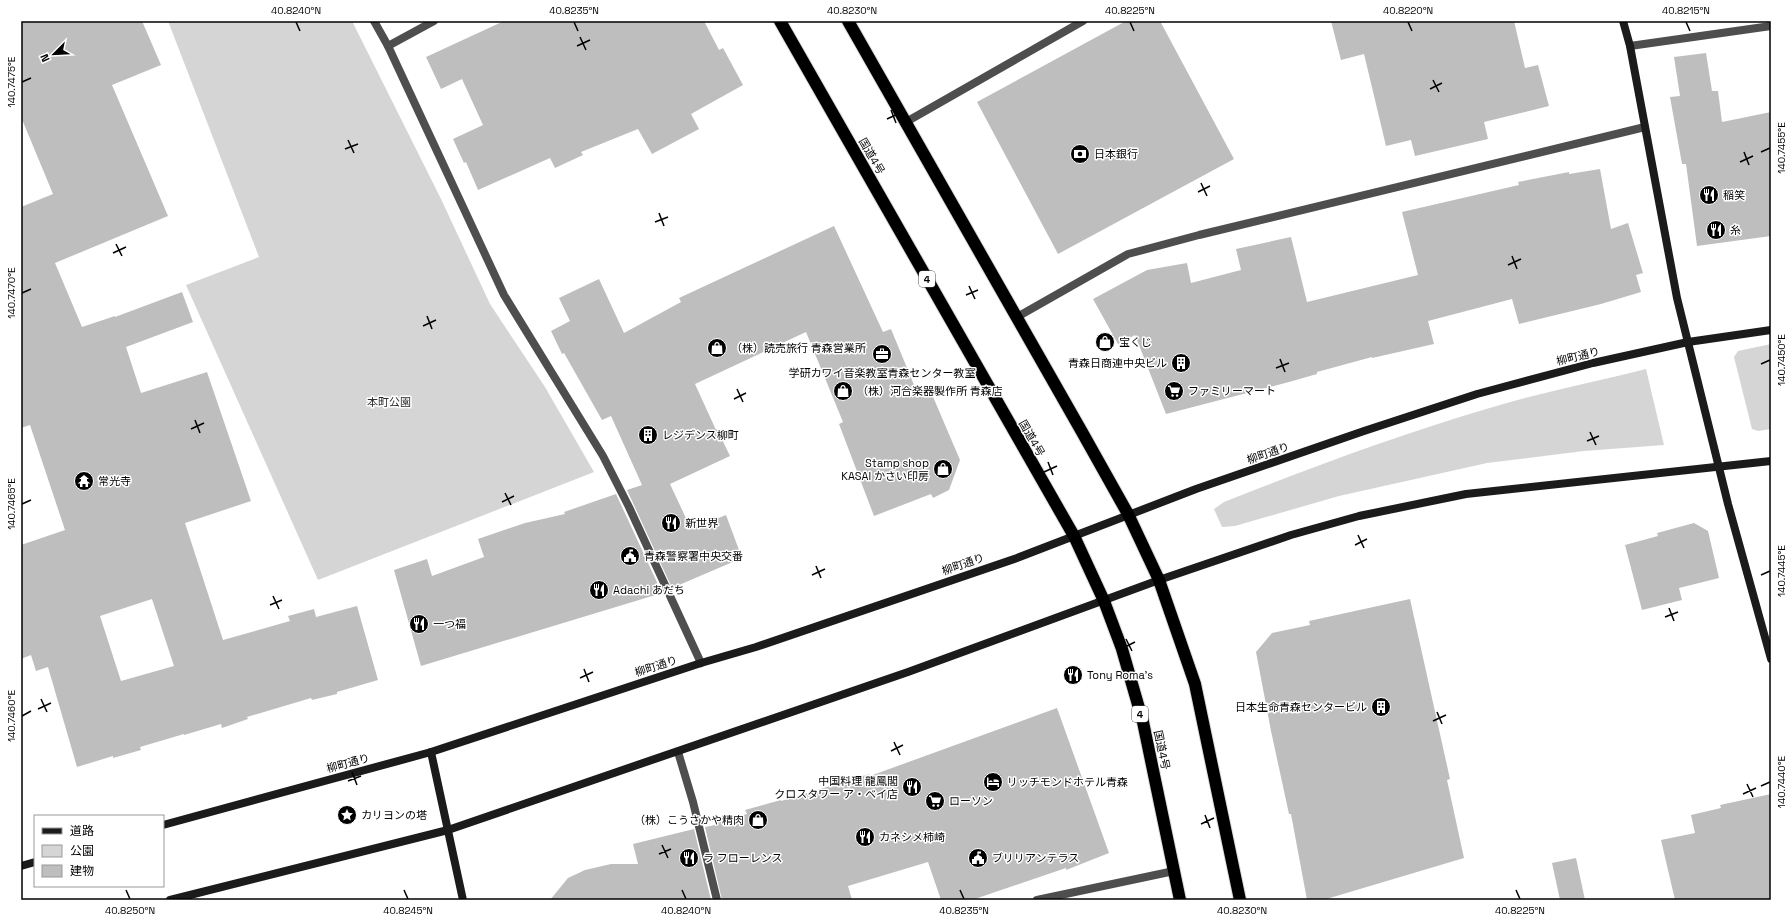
<svg xmlns="http://www.w3.org/2000/svg" width="1792" height="921" font-family="'Space Grotesk','Noto Sans JP',sans-serif">
	<rect width="100%" height="100%" fill="#fff"/>
	<!-- green -->
	<g fill="#d5d5d5">
		<path d="M168,21H352L441,199L490,304L545,387L594,472L318,580L186,285L259,257Z"/>
		<path d="M1771,344V429L1758,431L1752,429L1734,357L1738,351Z"/>
		<path d="M1646,369L1664,445L1584,451L1487,463L1339,496L1235,526L1222,527L1214,509L1224,502C1312,467 1401,434 1493,407C1543,392 1595,382 1646,369Z"/>
	</g>
	<!-- building -->
	<g fill="#bebebe" fill-rule="evenodd">
		<path d="M21,21H142L161,65L112,85L168,216L55,263L82,327L115,316V317L182,292L193,322L126,347L141,393L207,372L251,501L185,523L223,640L290,621L288,616L314,609L316,617L357,606L378,680L337,692V694L312,700L311,698L247,717L248,719L222,728L221,724L184,735V734L140,747L141,750L113,758V756L77,767L48,667L36,671L31,655L21,659V545L65,530L30,425L21,428V207L53,194L21,117ZM152,599L174,666L121,681L100,616Z"/>
		<path d="M504,21H704L719,50L723,48L743,85L691,114L699,129L652,154L638,129L581,152L583,155L555,168L550,158L478,190L466,162L464,163L453,139L483,125L462,79L441,89L426,57Z"/>
		<path d="M1126,21H1160L1234,159L1058,254L977,102Z"/>
		<path d="M1331,21H1514L1525,68L1538,65L1549,106L1484,122L1488,139L1415,156L1411,140L1386,146L1364,54L1341,60Z"/>
		<path d="M1706,53L1712,91H1718L1722,122L1771,112V236L1697,246L1686,164H1682L1670,97L1680,96L1674,57Z"/>
		<path d="M1600,169L1611,229L1628,223L1643,273L1636,275L1641,292L1601,304L1519,324L1512,299L1428,321L1434,344L1372,358V357L1317,372V374L1289,382L1166,414L1135,335L1118,344L1093,299L1147,270L1187,263L1191,283L1241,270L1236,249L1291,237L1307,302L1418,275L1402,212L1519,185L1518,182L1569,172V174Z"/>
		<path d="M834,226L883,332L891,329L919,397L931,392L960,460L949,490L933,498L931,494L874,516L839,424L843,422L806,332L695,384L716,430L717,429L730,456L670,484L691,529L726,515L742,558L672,588L627,490L642,485L611,416L602,420L564,353L562,354L551,331L570,321L559,298L599,279L624,333L681,302L679,298Z"/>
		<path d="M616,494L662,593L421,666L394,570L427,559L432,576L484,557L478,539L525,523L565,514L564,512Z"/>
		<path d="M1694,523L1708,531L1719,578L1679,588L1682,600L1642,610L1625,545L1658,536L1657,533Z"/>
		<path d="M1410,599L1450,779L1447,780L1464,858L1323,900H1307L1291,814H1289L1271,731L1256,652L1272,633L1310,625L1309,621Z"/>
		<path d="M1057,708L1109,853L1066,870V868L972,900H941L928,862L848,886L852,900H722L705,827L715,825V822L747,814L745,810L781,800V801L869,774L870,776Z"/>
		<path d="M1771,794V900H1675L1661,840L1695,833L1691,815L1721,808L1720,805Z"/>
		<path d="M694,829L711,900H550L568,878L585,870L611,864H638L633,844Z"/>
		<path d="M1576,858L1585,900H1560L1552,863Z"/>
	</g>
	<g fill="none" stroke-linecap="round" stroke-linejoin="round">
		<defs>
			<g id="highway">
				<path d="M780,21L1074,536L1104,601L1122,649L1143,722L1180,900"/>
				<path d="M848,21L1082,432L1128,514L1159,580L1195,684L1240,900"/>
			</g>
		</defs>
		<!-- highway casing -->
		<use href="#highway" stroke="#dbdbdb" stroke-width="14"/>
		<!-- street -->
		<g stroke="#4e4e4e" stroke-width="8">
			<path d="M374,21L388,46L504,295L603,456L629,507L701,663"/>
			<path d="M388,46L434,21"/>
			<path d="M1630,46L1771,26"/>
			<path d="M906,122L1083,21"/>
			<path d="M1017,317L1128,254L1199,235L1645,127"/>
			<path d="M678,752L693,802L717,900"/>
			<path d="M1037,900L1174,871"/>
		</g>
		<!-- secondary -->
		<g stroke="#1b1b1b" stroke-width="8">
			<path d="M1623,21L1630,46L1677,298L1728,504L1771,659"/>
			<path d="M431,752L463,900"/>
			<path d="M163,825L431,752L701,663L756,647L1017,558L1196,489L1364,431L1477,394L1593,363L1688,342L1771,330"/>
			<path d="M21,866L35,862"/>
			<path d="M170,900L448,830L908,672L1159,580L1291,535L1359,516L1466,494L1771,461"/>
		</g>
		<!-- highway -->
		<use href="#highway" stroke="#000" stroke-width="12"/>
	</g>
	<!-- ticks -->
	<path fill="none" stroke="#000" stroke-width="1.5" d="M296,22L300,31M574,22L578,31M852,22L856,31M1130,22L1134,31M1408,22L1412,31M1686,22L1690,31M580,37L586,50M577,46L590,40M1433,80L1439,92M22,82L31,78M1430,89L1442,83M891,110L896,123M887,119L900,113M348,140L354,153M345,149L358,144M1744,152L1749,165M1761,152L1770,148M1740,162L1753,156M1201,183L1207,196M1198,192L1210,186M659,213L664,226M655,222L668,217M116,244L122,256M113,253L126,247M1512,256L1517,269M1508,265L1521,259M969,286L975,299M22,293L31,289M966,295L978,290M427,316L432,329M423,326L436,320M1280,359L1285,372M1761,364L1770,360M1276,368L1289,363M737,389L743,402M734,399L746,393M195,420L200,433M191,429L204,423M1590,432L1596,445M1587,441L1599,436M1048,462L1053,475M1044,472L1057,466M505,493L511,505M502,502L514,496M22,504L31,500M1358,535L1364,548M1355,545L1367,539M816,566L821,578M812,575L825,569M1761,575L1770,571M273,596L279,609M270,605L282,600M1669,608L1674,621M1665,617L1678,612M1126,639L1132,651M1123,648L1135,642M584,669L589,682M580,678L593,672M41,699L47,712M38,709L51,703M1437,712L1442,724M22,716L31,711M1433,721L1446,715M894,742L900,755M891,751L903,745M352,772L357,785M348,781L361,776M1747,784L1753,797M1761,786L1770,782M1743,794L1756,788M1205,815L1210,828M1201,824L1214,818M662,845L668,858M659,854L671,849M126,890L130,899M404,890L408,899M682,890L686,899M960,890L964,899M1238,890L1242,899M1516,890L1520,899"/>
	<!-- icons -->
	<defs>
		<symbol id="bank-disc" viewBox="-11 -11 22 22"><circle r="9.5" fill="#000" stroke="#fff"/><path d="M-6-4H6V4H-6ZM0-2.3a2.3 2.3 0 1 0 0 4.6a2.3 2.3 0 1 0 0-4.6Z" fill="#fff"/></symbol>
		<symbol id="restaurant-disc" viewBox="-11 -11 22 22"><circle r="9.5" fill="#000" stroke="#fff"/><path d="M-5-6h1v4h1v-4h1v4h1v-4h1v5L-1.5 .5V6h-2V.5L-5-1ZM5-6V6H3V1.5H1.5Q1.5-4 5-6Z" fill="#fff"/></symbol>
		<symbol id="shop-disc" viewBox="-11 -11 22 22"><circle r="9.5" fill="#000" stroke="#fff"/><path d="M-5-2.5h2.3a2.7 3.5 0 0 1 5.4 0H5L5.5 6h-11ZM-1.5-2.5h3a1.5 2.3 0 0 0-3 0Z" fill="#fff"/></symbol>
		<symbol id="office-disc" viewBox="-11 -11 22 22"><circle r="9.5" fill="#000" stroke="#fff"/><path d="M-6-3h4V-5.5h4V-3h4V5H-6ZM-1-4.5V-3h2v-1.5ZM-6 0V1H6V0Z" fill="#fff"/></symbol>
		<symbol id="building-disc" viewBox="-11 -11 22 22"><circle r="9.5" fill="#000" stroke="#fff"/><path d="M-4-6H4V6H1V3H-1V6H-4ZM-2.5-4.3h1.7v1.8h-1.7ZM.8-4.3h1.7v1.8H.8ZM-2.5-1h1.7V.8h-1.7ZM.8-1h1.7V.8H.8Z" fill="#fff"/></symbol>
		<symbol id="supermarket-disc" viewBox="-11 -11 22 22"><circle r="9.5" fill="#000" stroke="#fff"/><path d="M-6-5.5h2.5l.6 2H6L4.5 2H-2.5L-4.4-4H-6ZM-1.5 3.2a1.3 1.3 0 1 0 .1 0ZM3 3.2a1.3 1.3 0 1 0 .1 0Z" fill="#fff"/></symbol>
		<symbol id="temple-disc" viewBox="-11 -11 22 22"><circle r="9.5" fill="#000" stroke="#fff"/><path d="M0-6L5-2H3V0L6.5 2.5H4V6H1.5V3h-3V6H-4V2.5H-6.5L-3 0V-2H-5Z" fill="#fff"/></symbol>
		<symbol id="civic-disc" viewBox="-11 -11 22 22"><circle r="9.5" fill="#000" stroke="#fff"/><path d="M-.6-6.5H3V-4.5H.6V-3L4-1V1h2V6H-6V1h2V-1L-.6-3ZM-1.2 2.5V6h2.4V2.5Z" fill="#fff"/></symbol>
		<symbol id="hotel-disc" viewBox="-11 -11 22 22"><circle r="9.5" fill="#000" stroke="#fff"/><path d="M-6-4.5h1.5V1H6V5H4.5V3h-9V5H-6ZM-4 0a1.8 1.8 0 1 1 3.6 0ZM.5 0V-2.5h3Q6-2.5 6 0Z" fill="#fff"/></symbol>
		<symbol id="sight-disc" viewBox="-11 -11 22 22"><circle r="9.5" fill="#000" stroke="#fff"/><path d="M0-6L1.8-2.2L6-1.7L2.9 1.2L3.7 5.4L0 3.3L-3.7 5.4L-2.9 1.2L-6-1.7L-1.8-2.2Z" fill="#fff"/></symbol>
	</defs>
	<g fill-rule="evenodd">
		<use href="#bank-disc" x="1069" y="143" width="22" height="22"/>
		<use href="#restaurant-disc" x="1698" y="184" width="22" height="22"/>
		<use href="#restaurant-disc" x="1705" y="219" width="22" height="22"/>
		<use href="#shop-disc" x="1094" y="331" width="22" height="22"/>
		<use href="#shop-disc" x="706" y="337" width="22" height="22"/>
		<use href="#office-disc" x="871" y="343" width="22" height="22"/>
		<use href="#building-disc" x="1170" y="352" width="22" height="22"/>
		<use href="#shop-disc" x="832" y="380" width="22" height="22"/>
		<use href="#supermarket-disc" x="1163" y="380" width="22" height="22"/>
		<use href="#building-disc" x="637" y="424" width="22" height="22"/>
		<use href="#shop-disc" x="932" y="458" width="22" height="22"/>
		<use href="#temple-disc" x="73" y="470" width="22" height="22"/>
		<use href="#restaurant-disc" x="660" y="512" width="22" height="22"/>
		<use href="#civic-disc" x="619" y="545" width="22" height="22"/>
		<use href="#restaurant-disc" x="588" y="579" width="22" height="22"/>
		<use href="#restaurant-disc" x="408" y="613" width="22" height="22"/>
		<use href="#restaurant-disc" x="1062" y="664" width="22" height="22"/>
		<use href="#building-disc" x="1370" y="696" width="22" height="22"/>
		<use href="#hotel-disc" x="982" y="771" width="22" height="22"/>
		<use href="#restaurant-disc" x="901" y="776" width="22" height="22"/>
		<use href="#supermarket-disc" x="924" y="790" width="22" height="22"/>
		<use href="#sight-disc" x="336" y="804" width="22" height="22"/>
		<use href="#shop-disc" x="747" y="809" width="22" height="22"/>
		<use href="#restaurant-disc" x="854" y="826" width="22" height="22"/>
		<use href="#restaurant-disc" x="678" y="847" width="22" height="22"/>
		<use href="#civic-disc" x="967" y="847" width="22" height="22"/>
	</g>
	<g text-anchor="middle" stroke-width="3" stroke-linejoin="round" paint-order="stroke">
		<!-- shield labels -->
		<g fill="#fff" stroke="#4c4c4c" stroke-width="1">
			<rect x="919" y="271" width="16" height="16" rx="3"/>
			<rect x="1132" y="706" width="16" height="16" rx="3"/>
		</g>
		<g font-size="10" font-weight="bold" fill="#000">
			<text x="927" y="283">4</text>
			<text x="1140" y="718">4</text>
		</g>
		<!-- poi labels -->
		<g font-size="11" fill="#000" stroke="#fff" text-anchor="start">
			<text x="1094" y="158">日本銀行</text>
			<text x="1723" y="199">稲笑</text>
			<text x="1730" y="234">糸</text>
			<text x="1119" y="346">宝くじ</text>
			<text x="731" y="352">（株）読売旅行 青森営業所</text>
			<text x="1167" y="367" text-anchor="end">青森日商連中央ビル</text>
			<text x="882" y="377" text-anchor="middle">学研カワイ音楽教室青森センター教室</text>
			<text x="857" y="395">（株）河合楽器製作所 青森店</text>
			<text x="1188" y="395">ファミリーマート</text>
			<text x="662" y="439">レジデンス柳町</text>
			<text x="929" y="467" text-anchor="end">Stamp shop<tspan x="929" dy="13">KASAI かさい印房</tspan></text>
			<text x="98" y="485">常光寺</text>
			<text x="685" y="527">新世界</text>
			<text x="644" y="560">青森警察署中央交番</text>
			<text x="613" y="594">Adachi あだち</text>
			<text x="433" y="628">一つ福</text>
			<text x="1087" y="679">Tony Roma's</text>
			<text x="1367" y="711" text-anchor="end">日本生命青森センタービル</text>
			<text x="898" y="785" text-anchor="end">中国料理 龍鳳閣<tspan x="898" dy="13">クロスタワー ア・ベイ店</tspan></text>
			<text x="1007" y="786">リッチモンドホテル青森</text>
			<text x="949" y="805">ローソン</text>
			<text x="361" y="819">カリヨンの塔</text>
			<text x="744" y="824" text-anchor="end">（株）こうさかや精肉</text>
			<text x="879" y="841">カネシメ柿崎</text>
			<text x="703" y="862">ラ フローレンス</text>
			<text x="992" y="862">ブリリアンテラス</text>
		</g>
		<!-- street labels -->
		<g font-size="11" fill="#000" stroke="#fff">
			<text transform="translate(872 156) rotate(60)" y="4">国道4号</text>
			<text transform="translate(1578 356) rotate(-14)" y="4">柳町通り</text>
			<text transform="translate(1032 438) rotate(60)" y="4">国道4号</text>
			<text transform="translate(1268 453) rotate(-19)" y="4">柳町通り</text>
			<text transform="translate(963 564) rotate(-19)" y="4">柳町通り</text>
			<text transform="translate(656 666) rotate(-18)" y="4">柳町通り</text>
			<text transform="translate(1162 750) rotate(78)" y="4">国道4号</text>
			<text transform="translate(348 763) rotate(-15)" y="4">柳町通り</text>
		</g>
		<!-- park labels -->
		<g font-size="11" fill="#2c2c2c" stroke="#fff">
			<text x="389" y="406">本町公園</text>
		</g>
	</g>
	<!-- border -->
	<rect width="1792" height="921" fill="none" stroke="#ffffff" stroke-width="44"/>
	<!-- legend -->
	<rect x="34" y="815" width="130" height="72" fill="#ffffff" stroke="#999999"/>
	<rect x="42" y="828" width="20" height="6" fill="#1b1b1b" stroke="#999999"/>
	<text x="70" y="835" font-size="12" fill="#000000">道路</text>
	<rect x="42" y="845" width="20" height="12" fill="#d5d5d5" stroke="#999999"/>
	<text x="70" y="855" font-size="12" fill="#000000">公園</text>
	<rect x="42" y="865" width="20" height="12" fill="#bebebe" stroke="#999999"/>
	<text x="70" y="875" font-size="12" fill="#000000">建物</text>
	<!-- north arrow -->
	<g transform="translate(54 54) rotate(246)" stroke="#ffffff" stroke-width="3" paint-order="stroke">
	<path d="M0-3L7 15L0 10L-7 15Z" fill="#000000"/>
	<text y="-6" font-size="11" font-weight="bold" text-anchor="middle" fill="#000000">N</text>
	</g>
	<rect x="22" y="22" width="1748" height="877" fill="none" stroke="#000" stroke-width="1.5"/>
	<g font-size="10" text-anchor="middle" fill="#000">
		<text x="296" y="14">40.8240°N</text>
		<text x="574" y="14">40.8235°N</text>
		<text x="852" y="14">40.8230°N</text>
		<text x="1130" y="14">40.8225°N</text>
		<text x="1408" y="14">40.8220°N</text>
		<text x="1686" y="14">40.8215°N</text>
		<text transform="translate(11 82) rotate(-90)" y="4">140.7475°E</text>
		<text transform="translate(1781 148) rotate(-90)" y="4">140.7455°E</text>
		<text transform="translate(11 293) rotate(-90)" y="4">140.7470°E</text>
		<text transform="translate(1781 360) rotate(-90)" y="4">140.7450°E</text>
		<text transform="translate(11 504) rotate(-90)" y="4">140.7465°E</text>
		<text transform="translate(1781 571) rotate(-90)" y="4">140.7445°E</text>
		<text transform="translate(11 716) rotate(-90)" y="4">140.7460°E</text>
		<text transform="translate(1781 782) rotate(-90)" y="4">140.7440°E</text>
		<text x="130" y="914">40.8250°N</text>
		<text x="408" y="914">40.8245°N</text>
		<text x="686" y="914">40.8240°N</text>
		<text x="964" y="914">40.8235°N</text>
		<text x="1242" y="914">40.8230°N</text>
		<text x="1520" y="914">40.8225°N</text>
	</g>
</svg>
